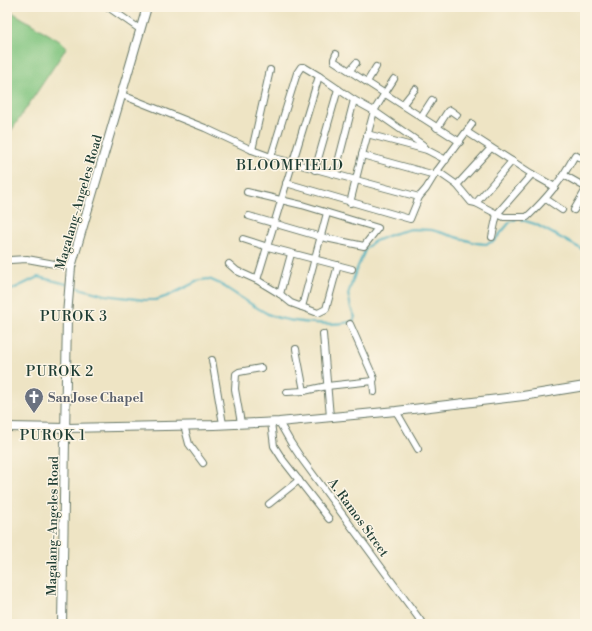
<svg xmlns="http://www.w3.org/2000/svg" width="592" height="631" font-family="'Libre Bodoni',serif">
	<rect width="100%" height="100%" fill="#fcf5e5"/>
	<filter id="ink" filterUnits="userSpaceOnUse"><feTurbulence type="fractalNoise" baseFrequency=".025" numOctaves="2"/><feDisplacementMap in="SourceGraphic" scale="8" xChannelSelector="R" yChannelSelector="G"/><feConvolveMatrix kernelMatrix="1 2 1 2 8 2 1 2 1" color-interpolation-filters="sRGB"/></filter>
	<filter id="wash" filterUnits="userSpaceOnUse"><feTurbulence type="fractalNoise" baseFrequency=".012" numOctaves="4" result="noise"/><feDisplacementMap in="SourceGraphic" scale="16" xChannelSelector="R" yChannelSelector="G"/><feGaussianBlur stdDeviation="0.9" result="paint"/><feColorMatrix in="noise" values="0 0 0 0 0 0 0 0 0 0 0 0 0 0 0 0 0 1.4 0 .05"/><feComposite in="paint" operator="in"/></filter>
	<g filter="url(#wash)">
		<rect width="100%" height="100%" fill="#eee4c4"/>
		<!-- green -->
		<path fill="#81c580" stroke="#50815a" d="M7,9L63,43L67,47L7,137Z"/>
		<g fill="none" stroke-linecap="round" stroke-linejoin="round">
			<!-- stream -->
			<g stroke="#40adbe" stroke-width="2">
				<path d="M522,220L535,224L585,251"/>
				<path d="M71,286L105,295L144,300H156L168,296L200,280L209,279L218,283C235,293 251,305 268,314C284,322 336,327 353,321L355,317L351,308L348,294L356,271L366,248L373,242L392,234L411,229L432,230L476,243L486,244L494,241L510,222L516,219"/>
				<path d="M7,292L38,277L67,284"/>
			</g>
		</g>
	</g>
	<g filter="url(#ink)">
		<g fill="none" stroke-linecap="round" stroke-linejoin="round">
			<defs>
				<g id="street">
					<path d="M108,7L141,30"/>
					<path d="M336,54L334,59V61L460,142"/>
					<path d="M350,70L356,63"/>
					<path d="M367,82L376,67"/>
					<path d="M122,95L205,128L252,150L271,157L419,197"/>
					<path d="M403,104L415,89"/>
					<path d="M421,117L432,100"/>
					<path d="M437,128L448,111L450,110L457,115"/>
					<path d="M467,132L532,174L555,187"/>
					<path d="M367,134L427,150L446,160"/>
					<path d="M252,150L270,70"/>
					<path d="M362,155L435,175"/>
					<path d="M271,157L297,73L301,67H304L319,76L354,100L374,111L423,145L427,150"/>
					<path d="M315,170L338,89"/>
					<path d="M437,171L457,185L471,202L476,203L497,214L504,217H527C548,197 561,181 575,155L585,161"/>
					<path d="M335,174L354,100"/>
					<path d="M564,175L585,187"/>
					<path d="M286,183L410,219L419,197L426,189L437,171L472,124"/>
					<path d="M457,185L491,148"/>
					<path d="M247,192L302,205L378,228L364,246L321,237L249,216"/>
					<path d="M546,199L562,210"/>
					<path d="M350,203L362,155L374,111L385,93L394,79"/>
					<path d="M476,203L512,161"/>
					<path d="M574,210L585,191"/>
					<path d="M492,237L497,214L532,174"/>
					<path d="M243,239L268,247L352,269"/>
					<path d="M10,260L27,259L71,267"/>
					<path d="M229,264L237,271L257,280L280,294L291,303L318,313L326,309L338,265"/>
					<path d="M257,280L319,76"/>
					<path d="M280,294L291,254"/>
					<path d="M302,307L327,213"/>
					<path d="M323,334L330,417"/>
					<path d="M296,349L304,391"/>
					<path d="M212,360L223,424"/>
					<path d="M373,381L374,392"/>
					<path d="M287,392L304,391L327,386L373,381L374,379L373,376L350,324"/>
					<path d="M396,411L418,449"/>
					<path d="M271,422L274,446L283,460L329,519"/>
					<path d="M279,422L291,443L301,458L423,624"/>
					<path d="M241,423L235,389L236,374L239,372L261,368"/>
					<path d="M184,425L189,444L203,463"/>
					<path d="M269,504L299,480"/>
				</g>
				<g id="secondary">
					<path d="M7,427L66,428L214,425L279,422L396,411L523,396L585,386"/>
					<path d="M62,624L67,315L71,267L147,7"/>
				</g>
			</defs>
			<!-- street casing -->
			<use href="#street" stroke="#677766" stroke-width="8"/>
			<!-- secondary casing -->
			<use href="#secondary" stroke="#677766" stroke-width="10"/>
			<!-- street -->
			<use href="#street" stroke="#fff" stroke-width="6"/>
			<!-- secondary -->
			<use href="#secondary" stroke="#fff" stroke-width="8"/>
		</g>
	</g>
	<!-- icons -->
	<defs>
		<symbol id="church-pin" viewBox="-11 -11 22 30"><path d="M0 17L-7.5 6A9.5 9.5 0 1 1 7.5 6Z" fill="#6b7280" stroke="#fcf5e5"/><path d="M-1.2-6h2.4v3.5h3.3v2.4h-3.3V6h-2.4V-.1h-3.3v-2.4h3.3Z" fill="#fff"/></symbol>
	</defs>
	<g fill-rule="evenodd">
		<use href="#church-pin" x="23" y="386" width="22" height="30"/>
	</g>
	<g text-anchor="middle" stroke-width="3" stroke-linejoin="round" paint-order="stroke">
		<!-- street labels -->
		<g font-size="13" fill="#1f3d34" stroke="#fcf5e5">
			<text transform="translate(78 202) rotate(-74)" y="5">Magalang-Angeles Road</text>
			<text transform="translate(359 517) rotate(54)" y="5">A. Ramos Street</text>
			<text transform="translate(52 526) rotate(-89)" y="5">Magalang-Angeles Road</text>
		</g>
		<!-- worship labels -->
		<g font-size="13" font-weight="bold" fill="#5b616d" stroke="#fcf5e5" text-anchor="start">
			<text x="48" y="402">San Jose Chapel</text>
		</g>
		<!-- neighbourhood labels -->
		<g font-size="14" letter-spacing="1" fill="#1f3d34" stroke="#fcf5e5">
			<text x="290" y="170">BLOOMFIELD</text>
			<text x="74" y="321">PUROK 3</text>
			<text x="60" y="376">PUROK 2</text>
			<text x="53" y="440">PUROK 1</text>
		</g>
	</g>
	<!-- margin -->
	<rect width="592" height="631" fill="none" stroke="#fcf5e5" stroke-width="24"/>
</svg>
